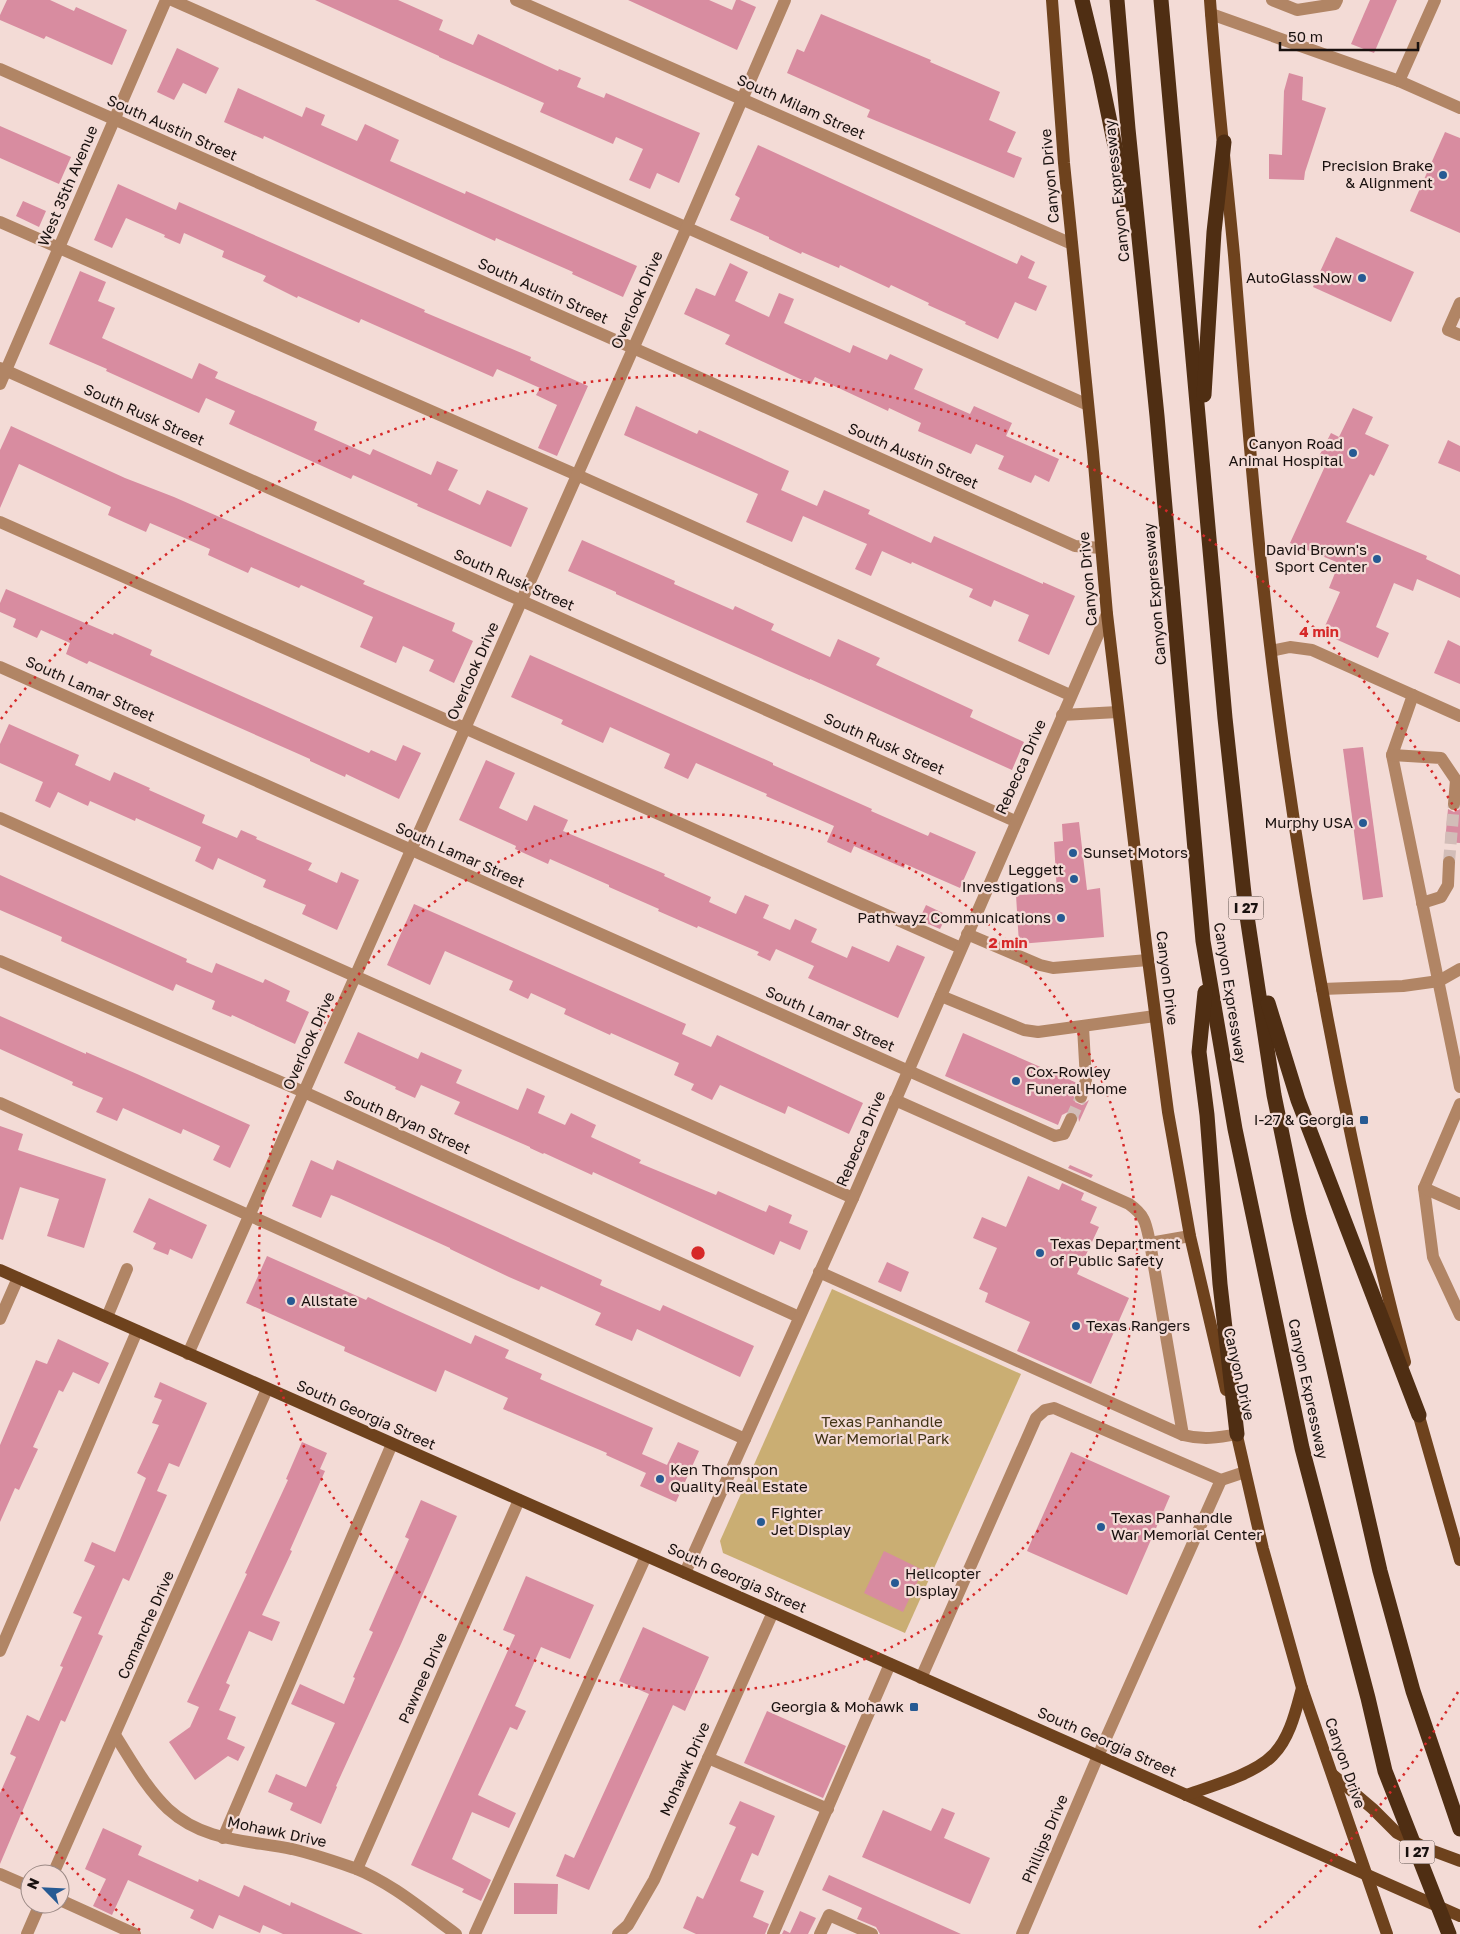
<svg xmlns="http://www.w3.org/2000/svg" width="1460" height="1934" font-family="'Golos Text',sans-serif">
	<rect width="100%" height="100%" fill="#f3dbd6"/>
	<!-- green -->
	<path fill="#caae73" d="M832,1289L1021,1374L905,1633L723,1553L720,1541Z"/>
	<!-- building -->
	<g fill="#d88ca0">
		<path d="M7,0H50L74,11L76,7L127,30L112,65L46,36L44,39L0,20V15Z"/>
		<path d="M315,0H398L443,20L439,30L473,45L478,34L558,71L559,69L581,78L577,87L604,98L606,93L700,133L679,183L657,173L650,189L629,180L643,149L616,137L613,144L540,112L544,103L439,57V56Z"/>
		<path d="M628,0H709L732,10L736,0H740L756,7L737,50Z"/>
		<path d="M1370,0H1397L1374,53L1351,44Z"/>
		<path d="M821,14L931,60L930,62L1000,92L989,120L1016,132L1007,152L1022,158L1014,178L867,117L870,110L787,73L797,49L804,52Z"/>
		<path d="M177,48L219,68L206,94L183,83L174,100L157,92Z"/>
		<path d="M1289,73L1303,77L1302,100L1326,108L1305,172L1304,180L1269,179V154L1282,155L1284,91Z"/>
		<path d="M238,88L302,117L306,107L325,115L321,125L357,141L365,124L399,140L390,161L465,194L466,191L637,266L623,297L572,274L573,272L496,238L495,241L264,136L263,139L224,122Z"/>
		<path d="M0,126L71,157L59,184L0,158Z"/>
		<path d="M1445,132L1460,138V233L1410,211Z"/>
		<path d="M758,145L1017,264L1021,255L1035,262L1028,278L1047,286L1036,311L1015,302L998,339L965,324L966,322L928,305L929,303L891,285L889,288L840,265L839,268L802,252L801,254L769,239V237L730,220L740,198L735,195Z"/>
		<path d="M118,184L176,210L179,202L425,310L424,312L531,357L530,360L588,386L557,456L538,448L557,405L536,395L540,388L497,369L493,377L361,319L359,323L298,296L297,298L263,281L266,276L222,257L224,251L184,233L180,244L164,237L165,235L126,218L112,248L94,240Z"/>
		<path d="M23,201L46,211L39,227L16,216Z"/>
		<path d="M1336,237L1414,272L1391,322L1313,287Z"/>
		<path d="M730,263L748,272L735,301L769,317L779,293L794,299L784,323L850,353L853,345L887,360L890,354L923,369L914,389L970,414L974,406L1012,423L1006,436L1059,459L1049,482L1035,475L1031,483L998,469L1004,456L976,444L971,454L918,431L921,423L889,408L888,411L815,377L811,384L725,344L730,335L684,314L696,288L715,296Z"/>
		<path d="M80,271L106,282L98,301L115,308L102,338L192,379L199,363L218,372L215,378L317,422L314,430L370,455L373,449L431,475L437,461L458,470L448,490L480,505L487,490L528,508L511,547L417,506L418,504L353,475L351,479L229,424L235,411L206,398L199,413L106,371L107,369L49,344Z"/>
		<path d="M636,406L697,434L699,430L789,471L781,490L817,506L824,490L870,510L868,514L931,543L934,536L1043,584V582L1075,596L1049,655L1018,641L1029,615L994,600L991,607L969,597L973,589L912,562L911,564L882,551L871,576L855,569L867,544L803,516L792,542L746,522L758,494L624,435Z"/>
		<path d="M1353,408L1373,417L1365,434L1389,445L1374,476L1370,474L1346,522L1427,556L1426,559L1460,575V598L1417,579L1413,591L1394,583L1376,627L1389,633L1378,658L1322,633L1340,592L1329,588L1339,563L1290,543L1326,464L1317,460L1331,433L1339,437Z"/>
		<path d="M11,426L125,478L174,497L365,581L363,584L455,623L452,631L473,641L454,683L429,671L434,660L403,646L396,663L360,647L373,617L301,585L299,588L251,567L248,573L208,555L210,549L150,523L146,532L108,515L111,507L19,464L0,508V450Z"/>
		<path d="M1448,440L1460,446V472L1438,463Z"/>
		<path d="M582,540L675,581L674,584L733,610L735,606L774,624L771,630L830,657L838,639L880,658L876,665L973,710L970,717L1024,742L1012,770L810,679V680L616,594V592L568,571Z"/>
		<path d="M6,589L113,635L114,633L152,650L150,655L369,753L371,750L396,761L403,745L421,753L399,799L346,774L345,777L310,761V759L89,661L87,664L66,654L70,643L41,630L37,638L13,627L16,619L0,612V603Z"/>
		<path d="M1448,640L1460,646V684L1434,673Z"/>
		<path d="M530,655L773,763V765L872,809L871,811L928,836L930,832L976,852L960,888L905,864L904,868L854,846L851,853L827,842L834,826L766,796L767,794L696,763L688,779L664,768L670,754L610,727L603,743L561,724L563,720L511,697Z"/>
		<path d="M9,724L79,755L75,765L110,781L114,772L150,788L149,790L205,815L202,823L237,838L241,830L257,837L256,839L312,863L308,870L337,883L341,872L359,880L337,930L302,914L306,905L263,887L266,880L218,858L213,870L195,861L201,847L136,818L135,821L90,801L88,806L58,792L50,808L35,801L43,782L0,763V744Z"/>
		<path d="M1363,747L1383,897L1363,900L1343,749Z"/>
		<path d="M486,760L515,773L499,808L527,821L534,805L568,820L563,831L665,874L664,876L711,897L709,902L736,914L745,895L769,905L763,918L790,930L795,919L817,929L811,942L847,958L852,946L889,962L897,945L925,957L898,1018L808,978L814,966L776,949L770,961L757,955L759,952L698,926L697,928L658,911L659,909L609,887V885L550,859L548,864L515,849L516,846L459,820Z"/>
		<path d="M1448,809L1454,812L1460,809V843L1445,842Z"/>
		<path d="M1079,822L1087,890L1100,888L1104,937L1019,944L1016,895L1057,893L1054,842L1063,841L1062,824Z"/>
		<path d="M0,875L187,959L186,962L212,973L216,963L263,983L265,979L290,991L286,1001L309,1012L295,1044L232,1015L231,1017L212,1009L215,1001L176,984L173,991L61,941L62,937L0,910Z"/>
		<path d="M414,904L686,1024L682,1034L711,1047L717,1035L863,1103L849,1134L788,1106L785,1114L720,1085L712,1100L691,1090L694,1084L674,1075L679,1063L611,1033L610,1035L564,1014L566,1009L531,993L528,999L509,990L513,981L445,951L430,985L387,965Z"/>
		<path d="M926,905L947,915L940,929L919,920Z"/>
		<path d="M0,1016L86,1054V1052L137,1074L250,1125L230,1168L213,1160L220,1146L183,1129L181,1134L123,1108L117,1121L96,1112L103,1098L72,1085L73,1082L0,1049Z"/>
		<path d="M358,1032L418,1059L421,1052L462,1070L456,1083L518,1110L527,1088L545,1096L538,1113L565,1125L571,1113L596,1125L591,1137L641,1160L639,1163L716,1195L718,1191L766,1212L769,1205L792,1215L789,1223L808,1231L800,1250L780,1241L774,1255L593,1172L592,1175L544,1153L543,1154L530,1148V1147L454,1114L460,1102L421,1085L415,1098L395,1089L396,1087L344,1063Z"/>
		<path d="M963,1033L1077,1083L1073,1093L1075,1102L1082,1105L1089,1100L1079,1122L1078,1115L1074,1111H1070L1062,1115L1058,1125L945,1076Z"/>
		<path d="M0,1126L23,1134L18,1150L106,1179L84,1248L47,1236L59,1199L20,1187L3,1240L0,1239Z"/>
		<path d="M311,1160L333,1170L337,1160L602,1280L600,1285L660,1311L663,1305L754,1346L740,1377L637,1329L632,1341L595,1325L601,1313L541,1286L539,1290L509,1277L450,1249V1248L339,1198L331,1195L321,1218L292,1206Z"/>
		<path d="M1070,1165L1093,1175L1091,1178L1068,1168Z"/>
		<path d="M1028,1176L1059,1190L1062,1183L1084,1193L1081,1200L1097,1207L1090,1223L1099,1227L1077,1274L1129,1298L1091,1384L1017,1351L1030,1322L985,1302L988,1293L979,1289L997,1248L973,1238L982,1217L1006,1227Z"/>
		<path d="M149,1198L207,1225L192,1259L170,1249L168,1255L153,1249L156,1243L133,1232Z"/>
		<path d="M267,1256L366,1300L368,1297L387,1306L471,1344L475,1335L509,1350L505,1358L542,1374L540,1379L653,1428L642,1454L667,1465L678,1442L699,1451L676,1502L640,1486L646,1473L606,1455L607,1453L503,1409L508,1398L445,1370L436,1392L344,1351L345,1347L246,1303Z"/>
		<path d="M887,1262L909,1272L901,1292L878,1282Z"/>
		<path d="M58,1339L109,1363L99,1384L73,1372L63,1392L59,1390L33,1447L38,1449L19,1490L15,1488L0,1522V1445L36,1360L47,1364Z"/>
		<path d="M160,1382L207,1403L179,1467L169,1463L157,1491L167,1495L129,1581L123,1578L98,1634L103,1636L65,1722L61,1720L0,1864V1793L16,1757L10,1754L27,1715L39,1721L63,1667L60,1666L82,1617L73,1613L95,1566L84,1561L92,1542L115,1552L146,1478L137,1473L159,1425L152,1423L162,1400L154,1397Z"/>
		<path d="M302,1442L327,1453L320,1469L325,1471L290,1550L292,1551L262,1615L280,1622L272,1641L249,1631L226,1683L230,1685L219,1710L236,1717L227,1739L245,1747L238,1761L228,1756L195,1780L169,1742L190,1727L199,1707L187,1702L247,1574L245,1573L288,1480L286,1479Z"/>
		<path d="M1071,1452L1170,1496L1127,1595L1027,1551Z"/>
		<path d="M421,1500L457,1516L401,1644L336,1786L337,1787L321,1824L290,1810L293,1803L268,1792L276,1774L306,1787L335,1723L291,1704L300,1684L344,1704L355,1678L353,1677L373,1632L369,1630L409,1539L405,1537Z"/>
		<path d="M884,1551L923,1570L903,1612L864,1593Z"/>
		<path d="M526,1576L594,1605L570,1659L541,1647L515,1706L526,1711L517,1730L510,1727L478,1795L516,1813L509,1828L472,1812L452,1859L491,1880L481,1901L462,1892L464,1889L411,1865L515,1635L503,1630Z"/>
		<path d="M643,1627L709,1657L685,1711L673,1705L589,1890L556,1876L565,1854L574,1858L649,1694L619,1681Z"/>
		<path d="M767,1711L846,1746L823,1798L744,1763Z"/>
		<path d="M740,1801L775,1816L758,1856L752,1853L740,1881L764,1891L753,1917L769,1924L765,1934H696L683,1928L697,1896L703,1899L736,1827L729,1824Z"/>
		<path d="M942,1808L955,1813L944,1838L990,1858L970,1904L862,1857L883,1810L931,1831Z"/>
		<path d="M103,1828L142,1846L138,1855L198,1882L199,1879L239,1897L244,1885L290,1906L291,1902L363,1934H283L263,1925L260,1933L219,1915L213,1929L190,1918L194,1910L128,1880L112,1915L93,1906L106,1879L85,1869Z"/>
		<path d="M829,1875L961,1934H880L876,1927L857,1919L862,1908L822,1890Z"/>
		<path d="M514,1883L558,1884L557,1914H514Z"/>
		<path d="M800,1911L816,1918L808,1934H782L784,1930L790,1933Z"/>
	</g>
	<g fill="none" stroke-linecap="round" stroke-linejoin="round">
		<!-- minor-tunnel -->
		<g stroke="#d2bdb8" stroke-width="12" stroke-dasharray="12 6" stroke-linecap="butt">
			<path d="M1449,862L1454,804"/>
			<path d="M1071,1119L1081,1097"/>
		</g>
		<!-- minor -->
		<g stroke="#b18565" stroke-width="12">
			<path d="M172,0L1088,405"/>
			<path d="M516,0L1072,244"/>
			<path d="M1272,0L1297,10L1335,4L1337,0"/>
			<path d="M1211,14L1399,81L1460,108"/>
			<path d="M0,69L649,355L1075,546L1101,548"/>
			<path d="M1399,81L1435,0"/>
			<path d="M0,222L577,475L1070,695"/>
			<path d="M1460,303L1448,330L1460,335"/>
			<path d="M0,368L1015,821"/>
			<path d="M0,384L166,0"/>
			<path d="M0,522L961,948"/>
			<path d="M1271,651L1290,647L1312,650L1460,716"/>
			<path d="M0,667L1055,1136L1064,1134L1071,1119"/>
			<path d="M1413,695L1392,755L1460,1087"/>
			<path d="M1062,715L1118,712"/>
			<path d="M1392,755L1441,758L1456,780L1454,804"/>
			<path d="M0,818L853,1198"/>
			<path d="M1422,903L1441,897L1448,885L1449,862"/>
			<path d="M967,934L1040,965L1053,968L1148,960"/>
			<path d="M0,961L304,1092L799,1317"/>
			<path d="M1322,989L1403,986L1439,981L1460,969"/>
			<path d="M941,996L1024,1030L1038,1032L1155,1016"/>
			<path d="M1081,1097L1086,1080L1083,1027"/>
			<path d="M895,1100L1129,1204C1146,1216 1146,1224 1150,1243L1190,1236"/>
			<path d="M0,1103L745,1439"/>
			<path d="M1460,1104L1424,1188L1433,1257L1460,1315"/>
			<path d="M1424,1188L1460,1204"/>
			<path d="M1150,1243L1183,1435"/>
			<path d="M819,1272L1183,1435C1202,1440 1218,1438 1237,1434"/>
			<path d="M107,1317L127,1269"/>
			<path d="M0,1319L18,1278"/>
			<path d="M188,1354L687,227L785,0"/>
			<path d="M685,1573L853,1198L1107,614"/>
			<path d="M0,1651L137,1331"/>
			<path d="M921,1678L1036,1418L1045,1410L1054,1408L1221,1480L1245,1472"/>
			<path d="M115,1735C131,1760 146,1788 168,1809C204,1842 248,1840 292,1849C313,1854 334,1861 354,1868C392,1883 424,1911 456,1934"/>
			<path d="M708,1758L828,1809"/>
			<path d="M223,1838L392,1444"/>
			<path d="M357,1869L519,1500"/>
			<path d="M0,1874L30,1887"/>
			<path d="M53,1874L267,1389"/>
			<path d="M60,1900L135,1934"/>
			<path d="M27,1934L40,1904"/>
			<path d="M475,1934L646,1556"/>
			<path d="M618,1934L628,1925L654,1880L773,1612"/>
			<path d="M773,1934L890,1664"/>
			<path d="M820,1934L829,1915L872,1934"/>
			<path d="M1022,1934L1098,1756L1221,1480"/>
		</g>
		<!-- major -->
		<g stroke="#6e421d" stroke-width="12">
			<path d="M1052,0L1064,163L1093,452L1107,614L1146,944L1168,1112L1190,1236L1226,1390"/>
			<path d="M1210,0C1216,85 1226,170 1234,255C1247,414 1259,573 1281,731C1310,943 1350,1155 1405,1362"/>
			<path d="M0,1270L1460,1916"/>
			<path d="M1416,1406L1460,1560"/>
			<path d="M1235,1427L1263,1549L1302,1688L1387,1934"/>
			<path d="M1333,1775L1373,1809L1397,1833L1428,1849L1460,1861"/>
			<path d="M1186,1795C1212,1786 1255,1774 1273,1755C1290,1738 1296,1710 1302,1688"/>
		</g>
		<!-- highway -->
		<g stroke="#4f2e13" stroke-width="15">
			<path d="M1082,0L1100,74L1127,204"/>
			<path d="M1117,0L1128,129L1157,416L1203,941L1235,1129L1302,1448L1368,1698L1385,1771L1449,1934"/>
			<path d="M1161,0L1225,718L1245,903L1274,1095L1299,1217L1380,1571L1413,1691L1460,1829"/>
			<path d="M1204,395L1214,232L1224,142"/>
			<path d="M1205,992L1199,1052L1207,1115L1220,1284L1237,1434"/>
			<path d="M1268,1003L1298,1100L1419,1415"/>
		</g>
	</g>
	<!-- distance rings -->
	<g fill="none" stroke="#d62828" stroke-width="2.5" stroke-dasharray="2.5 5">
		<circle cx="698" cy="1253" r="439"/>
		<path d="M1458 1692A878 878 0 0 1 1256 1930M140 1930A878 878 0 0 1 1 1787M1 719A878 878 0 0 1 1458 814"/>
	</g>
	<!-- markers -->
	<g fill="#265a93" stroke="#f3dbd6" stroke-width="2">
		<circle cx="1443" cy="175" r="5"/>
		<circle cx="1362" cy="278" r="5"/>
		<circle cx="1353" cy="453" r="5"/>
		<circle cx="1377" cy="559" r="5"/>
		<circle cx="1363" cy="823" r="5"/>
		<circle cx="1073" cy="853" r="5"/>
		<circle cx="1074" cy="879" r="5"/>
		<circle cx="1061" cy="918" r="5"/>
		<circle cx="1016" cy="1081" r="5"/>
		<rect x="1359" y="1115" width="10" height="10" rx="2.5"/>
		<circle cx="1040" cy="1253" r="5"/>
		<circle cx="291" cy="1301" r="5"/>
		<circle cx="1076" cy="1326" r="5"/>
		<circle cx="660" cy="1479" r="5"/>
		<circle cx="761" cy="1522" r="5"/>
		<circle cx="1101" cy="1527" r="5"/>
		<circle cx="895" cy="1583" r="5"/>
		<rect x="909" y="1702" width="10" height="10" rx="2.5"/>
	</g>
	<g text-anchor="middle" stroke-width="4.5" stroke-linejoin="round" paint-order="stroke">
		<!-- shield labels -->
		<g fill="#f3dbd6" stroke="#5a4e4b" stroke-width="1">
			<rect x="1228.5" y="896.5" width="35" height="23" rx="4"/>
			<rect x="1399.5" y="1840.5" width="35" height="23" rx="4"/>
		</g>
		<g font-size="14" font-weight="bold" fill="#19110f">
			<text x="1246" y="913">I 27</text>
			<text x="1417" y="1857">I 27</text>
		</g>
		<!-- street labels -->
		<g font-size="15" fill="#19110f" stroke="#f3dbd6">
			<text transform="translate(801 107) rotate(24)" y="5">South Milam Street</text>
			<text transform="translate(172 128) rotate(24)" y="5">South Austin Street</text>
			<text transform="translate(1050 176) rotate(-95)" y="5">Canyon Drive</text>
			<text transform="translate(68 186) rotate(-67)" y="5">West 35th Avenue</text>
			<text transform="translate(1117 191) rotate(-96)" y="5">Canyon Expressway</text>
			<text transform="translate(543 291) rotate(24)" y="5">South Austin Street</text>
			<text transform="translate(637 300) rotate(-66)" y="5">Overlook Drive</text>
			<text transform="translate(144 415) rotate(24)" y="5">South Rusk Street</text>
			<text transform="translate(913 456) rotate(24)" y="5">South Austin Street</text>
			<text transform="translate(1088 579) rotate(-95)" y="5">Canyon Drive</text>
			<text transform="translate(514 580) rotate(24)" y="5">South Rusk Street</text>
			<text transform="translate(1155 594) rotate(-95)" y="5">Canyon Expressway</text>
			<text transform="translate(473 671) rotate(-66)" y="5">Overlook Drive</text>
			<text transform="translate(90 689) rotate(24)" y="5">South Lamar Street</text>
			<text transform="translate(884 744) rotate(24)" y="5">South Rusk Street</text>
			<text transform="translate(1021 767) rotate(-66)" y="5">Rebecca Drive</text>
			<text transform="translate(460 855) rotate(24)" y="5">South Lamar Street</text>
			<text transform="translate(1167 978) rotate(83)" y="5">Canyon Drive</text>
			<text transform="translate(1230 993) rotate(81)" y="5">Canyon Expressway</text>
			<text transform="translate(830 1019) rotate(24)" y="5">South Lamar Street</text>
			<text transform="translate(309 1041) rotate(-66)" y="5">Overlook Drive</text>
			<text transform="translate(407 1122) rotate(24)" y="5">South Bryan Street</text>
			<text transform="translate(861 1139) rotate(-67)" y="5">Rebecca Drive</text>
			<text transform="translate(1239 1374) rotate(77)" y="5">Canyon Drive</text>
			<text transform="translate(1308 1389) rotate(78)" y="5">Canyon Expressway</text>
			<text transform="translate(366 1415) rotate(24)" y="5">South Georgia Street</text>
			<text transform="translate(737 1578) rotate(24)" y="5">South Georgia Street</text>
			<text transform="translate(146 1625) rotate(-66)" y="5">Comanche Drive</text>
			<text transform="translate(423 1678) rotate(-66)" y="5">Pawnee Drive</text>
			<text transform="translate(1107 1742) rotate(24)" y="5">South Georgia Street</text>
			<text transform="translate(1345 1763) rotate(71)" y="5">Canyon Drive</text>
			<text transform="translate(685 1769) rotate(-66)" y="5">Mohawk Drive</text>
			<text transform="translate(277 1832) rotate(12)" y="5">Mohawk Drive</text>
			<text transform="translate(1045 1839) rotate(-67)" y="5">Phillips Drive</text>
		</g>
		<!-- poi labels -->
		<g font-size="15" fill="#19110f" stroke="#f3dbd6" text-anchor="end">
			<text x="1433" y="171">Precision Brake<tspan x="1433" dy="17">&amp; Alignment</tspan></text>
			<text x="1352" y="283">AutoGlassNow</text>
			<text x="1343" y="449">Canyon Road<tspan x="1343" dy="17">Animal Hospital</tspan></text>
			<text x="1367" y="555">David Brown's<tspan x="1367" dy="17">Sport Center</tspan></text>
			<text x="1353" y="828">Murphy USA</text>
			<text x="1083" y="858" text-anchor="start">Sunset Motors</text>
			<text x="1064" y="875">Leggett<tspan x="1064" dy="17">Investigations</tspan></text>
			<text x="1051" y="923">Pathwayz Communications</text>
			<text x="1026" y="1077" text-anchor="start">Cox-Rowley<tspan x="1026" dy="17">Funeral Home</tspan></text>
			<text x="1354" y="1125">I-27 &amp; Georgia</text>
			<text x="1050" y="1249" text-anchor="start">Texas Department<tspan x="1050" dy="17">of Public Safety</tspan></text>
			<text x="301" y="1306" text-anchor="start">Allstate</text>
			<text x="1086" y="1331" text-anchor="start">Texas Rangers</text>
			<text x="670" y="1475" text-anchor="start">Ken Thomspon<tspan x="670" dy="17">Quality Real Estate</tspan></text>
			<text x="771" y="1518" text-anchor="start">Fighter<tspan x="771" dy="17">Jet Display</tspan></text>
			<text x="1111" y="1523" text-anchor="start">Texas Panhandle<tspan x="1111" dy="17">War Memorial Center</tspan></text>
			<text x="905" y="1579" text-anchor="start">Helicopter<tspan x="905" dy="17">Display</tspan></text>
			<text x="904" y="1712">Georgia &amp; Mohawk</text>
		</g>
		<!-- park labels -->
		<g font-size="15" fill="#413415" stroke="#f3dbd6">
			<text x="882" y="1427">Texas Panhandle<tspan x="882" dy="17">War Memorial Park</tspan></text>
		</g>
	</g>
	<circle cx="698" cy="1253" r="8" fill="#d62828" stroke="#f3dbd6" stroke-width="2.5"/>
	<g font-size="15" text-anchor="middle" font-weight="bold" fill="#d62828" stroke="#f3dbd6" stroke-width="4.5" stroke-linejoin="round" paint-order="stroke">
		<text x="1319" y="637">4 min</text>
		<text x="1008" y="948">2 min</text>
	</g>
	<!-- north arrow -->
	<g transform="translate(45 1889) rotate(294)"><circle r="24" fill="#f3dbd6" stroke="#9c8a86"/>
	<path d="M0-4L9 19L0 12L-9 19Z" fill="#265a93"/>
	<text y="-8" font-size="14" font-weight="bold" text-anchor="middle" fill="#19110f">N</text>
	</g>
	<!-- scale -->
	<path d="M1280 42v8h138v-8" fill="none" stroke="#19110f" stroke-width="2.5"/>
	<text x="1288" y="42" font-size="15" fill="#19110f" stroke="#f3dbd6" stroke-width="4" paint-order="stroke">50 m</text>
</svg>
